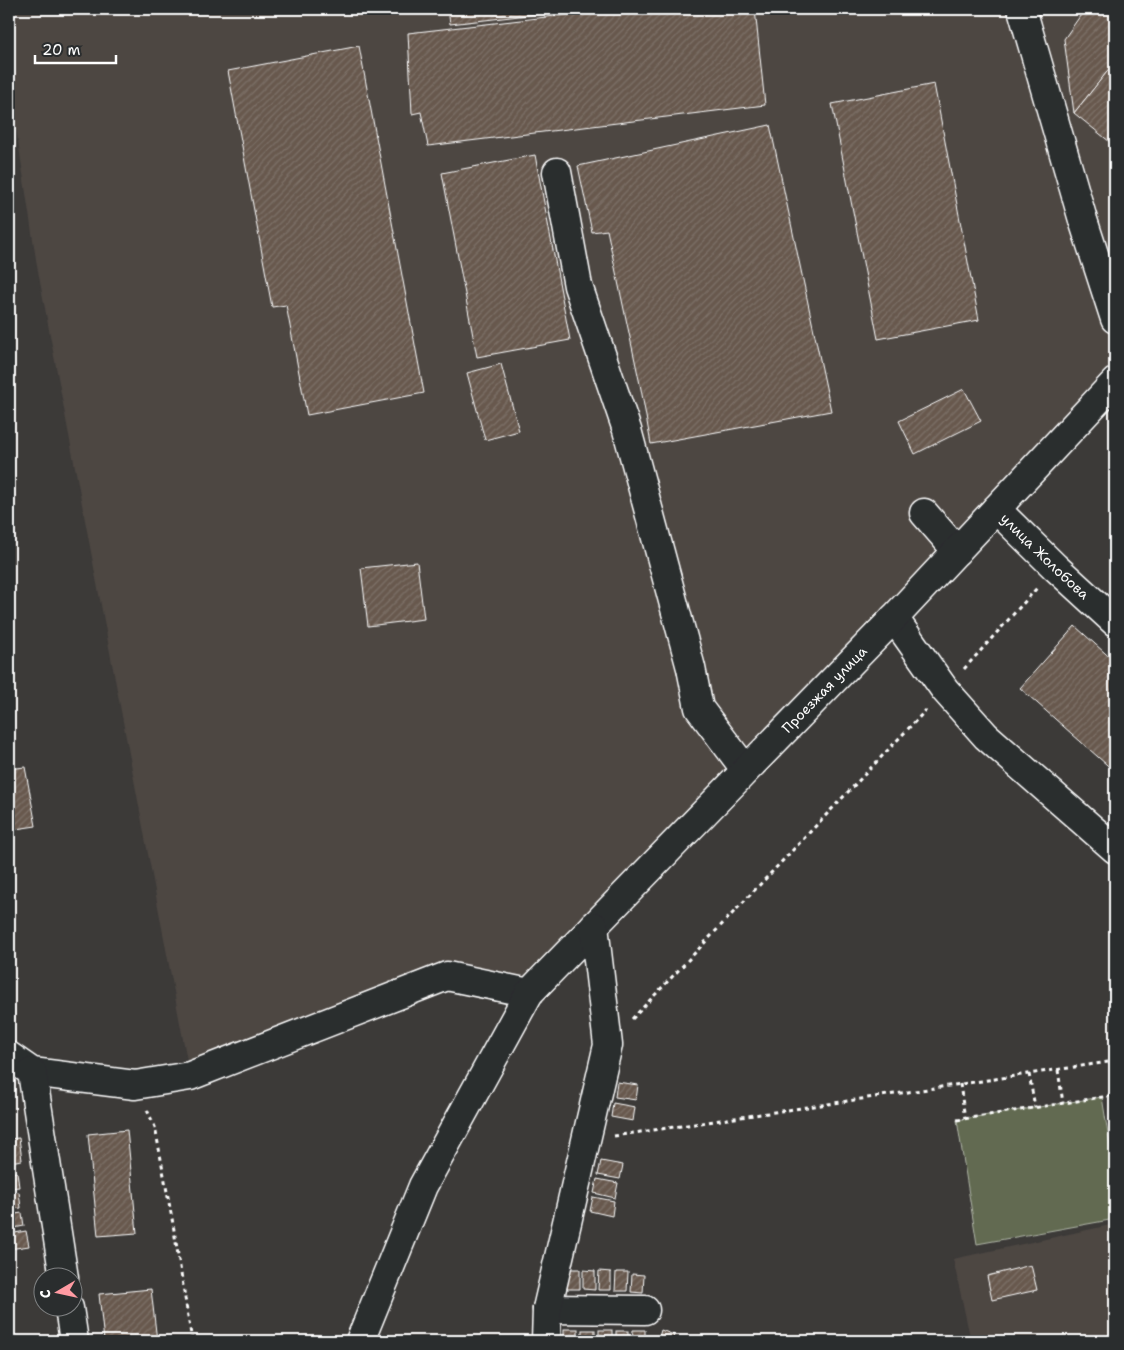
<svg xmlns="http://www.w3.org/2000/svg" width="1124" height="1350" font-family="'Shantell Sans',sans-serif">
	<defs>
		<pattern id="building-hatch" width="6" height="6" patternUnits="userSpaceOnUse" patternTransform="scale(1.25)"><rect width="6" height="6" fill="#67594e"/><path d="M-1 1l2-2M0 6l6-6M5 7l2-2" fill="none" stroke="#7e7269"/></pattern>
	</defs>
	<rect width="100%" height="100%" fill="#3c3a38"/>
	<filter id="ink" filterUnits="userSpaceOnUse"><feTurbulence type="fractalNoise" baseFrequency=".02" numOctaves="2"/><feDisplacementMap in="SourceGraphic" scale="10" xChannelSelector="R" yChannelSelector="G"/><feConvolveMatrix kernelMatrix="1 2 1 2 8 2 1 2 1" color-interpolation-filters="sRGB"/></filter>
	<g filter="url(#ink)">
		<!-- built -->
		<g fill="#4d4743">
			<path d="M9,9H1115V366L792,708L529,993L447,976L190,1076L37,266L9,81Z"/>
			<path d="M1115,1224V1341H971L953,1259Z"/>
		</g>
		<!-- green -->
		<path fill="#626b51" stroke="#b0b5a8" d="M1102,1097L1115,1177V1219L977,1244L957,1120Z"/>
		<!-- building -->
		<g fill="url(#building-hatch)" stroke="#fff">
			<path d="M448,9H580L450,24Z"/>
			<path d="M616,9H755L765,105L428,146L421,112L412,114L408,33Z"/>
			<path d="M1085,9H1115V62L1074,113L1064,39Z"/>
			<path d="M359,46L424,393L307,415L286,305L272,307L228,71Z"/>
			<path d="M1115,62V146L1074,113Z"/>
			<path d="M934,84L979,320L878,339L832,104Z"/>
			<path d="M770,125L831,411L651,444L641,389L607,230L592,232L578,166Z"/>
			<path d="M535,155L570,340L477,357L442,173Z"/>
			<path d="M501,364L519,431L485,440L467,373Z"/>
			<path d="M964,389L981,421L915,454L899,421Z"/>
			<path d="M417,562L424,619L368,626L361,568Z"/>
			<path d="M1075,626L1115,662V772L1020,688Z"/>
			<path d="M25,767L36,826L9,830V769Z"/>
			<path d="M617,1082L638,1085L636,1100L615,1097Z"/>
			<path d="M613,1103L635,1107L633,1121L611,1117Z"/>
			<path d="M127,1130L137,1233L98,1236L88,1134Z"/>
			<path d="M19,1138L22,1160L10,1162L9,1139Z"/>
			<path d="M601,1161L623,1165L620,1179L598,1175Z"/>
			<path d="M17,1172L19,1187L9,1188V1173Z"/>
			<path d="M597,1179L618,1183L615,1198L594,1193Z"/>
			<path d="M19,1192L21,1208L9,1209V1193Z"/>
			<path d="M593,1197L614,1201L612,1216L590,1211Z"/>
			<path d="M22,1213L24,1226L9,1229V1215Z"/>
			<path d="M26,1231L29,1246L9,1249V1234Z"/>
			<path d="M1031,1265L1037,1290L992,1300L987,1276Z"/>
			<path d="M568,1269H580V1289H567Z"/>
			<path d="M583,1270L595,1271V1290L583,1289Z"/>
			<path d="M599,1271L611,1272V1290H598Z"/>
			<path d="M616,1272H628L627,1291H615Z"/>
			<path d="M632,1274L644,1275L643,1293L631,1292Z"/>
			<path d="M151,1289L157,1341H104L99,1294Z"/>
			<rect x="564" y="1329" width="14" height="12"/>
			<rect x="582" y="1330" width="13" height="11"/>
			<rect x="599" y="1330" width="13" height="11"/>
			<path d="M633,1330H645V1341H632Z"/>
			<path d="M661,1330L674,1335L672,1341H658Z"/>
			<rect x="616" y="1331" width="12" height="10"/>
		</g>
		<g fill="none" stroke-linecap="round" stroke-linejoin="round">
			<defs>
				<g id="minor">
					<path d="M1022,9L1083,220L1115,319"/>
					<path d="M557,172L578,286L627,430L691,668L699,708L745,769"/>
					<path id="s1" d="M996,509L1055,567L1115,622"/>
					<path d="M924,513L957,551"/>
					<path d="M894,618L945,690L986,736L1115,849"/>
					<path d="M9,1056L32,1072L135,1085L190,1076L447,976L529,993"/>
					<path d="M32,1072L64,1278"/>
					<path d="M69,1308L74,1341"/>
					<path d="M547,1309L645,1310"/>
					<path id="s2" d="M360,1341L423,1186L529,993L894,618L1115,382"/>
					<path d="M546,1341L547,1309L608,1045L594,926"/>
				</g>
			</defs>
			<!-- minor casing -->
			<use href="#minor" stroke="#fff" stroke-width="31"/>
			<!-- path -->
			<g stroke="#fff" stroke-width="3" stroke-dasharray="4 4" stroke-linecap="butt">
				<path d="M964,669L1037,588"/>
				<path d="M632,1019L926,710"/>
				<path d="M1058,1070L1063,1103"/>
				<path d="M1029,1074L1035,1107"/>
				<path d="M960,1084L965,1119"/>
				<path d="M147,1110L155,1127L173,1224L192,1341"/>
				<path d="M957,1120L1115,1095"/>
				<path d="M614,1136L1115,1061"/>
			</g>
			<!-- minor -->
			<use href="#minor" stroke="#2a2d2e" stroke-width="28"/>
		</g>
	</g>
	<g text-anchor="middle" stroke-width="4" stroke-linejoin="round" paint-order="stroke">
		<!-- street labels -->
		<g font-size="14" fill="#fff" stroke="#2a2d2e">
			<text dy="5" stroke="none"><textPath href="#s1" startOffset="68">улица Жолобова</textPath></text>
			<text dy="5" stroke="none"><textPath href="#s2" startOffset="811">Проезжая улица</textPath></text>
		</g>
	</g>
	<!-- margin -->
	<rect width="1124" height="1350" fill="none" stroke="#2a2d2e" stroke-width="30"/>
	<rect x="15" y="15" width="1094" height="1320" fill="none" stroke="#fff" stroke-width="2" filter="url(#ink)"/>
	<!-- north arrow -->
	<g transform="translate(58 1292) rotate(261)"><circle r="24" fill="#2a2d2e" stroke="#7f8182"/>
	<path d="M0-4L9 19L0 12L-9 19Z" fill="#ff9aa2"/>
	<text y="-8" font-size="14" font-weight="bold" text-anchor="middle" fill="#ffffff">С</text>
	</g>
	<!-- scale -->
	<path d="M35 55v8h81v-8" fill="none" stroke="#ffffff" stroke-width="2.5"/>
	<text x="42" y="55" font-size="15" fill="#ffffff" stroke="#2a2d2e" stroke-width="4" paint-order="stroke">20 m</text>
</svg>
